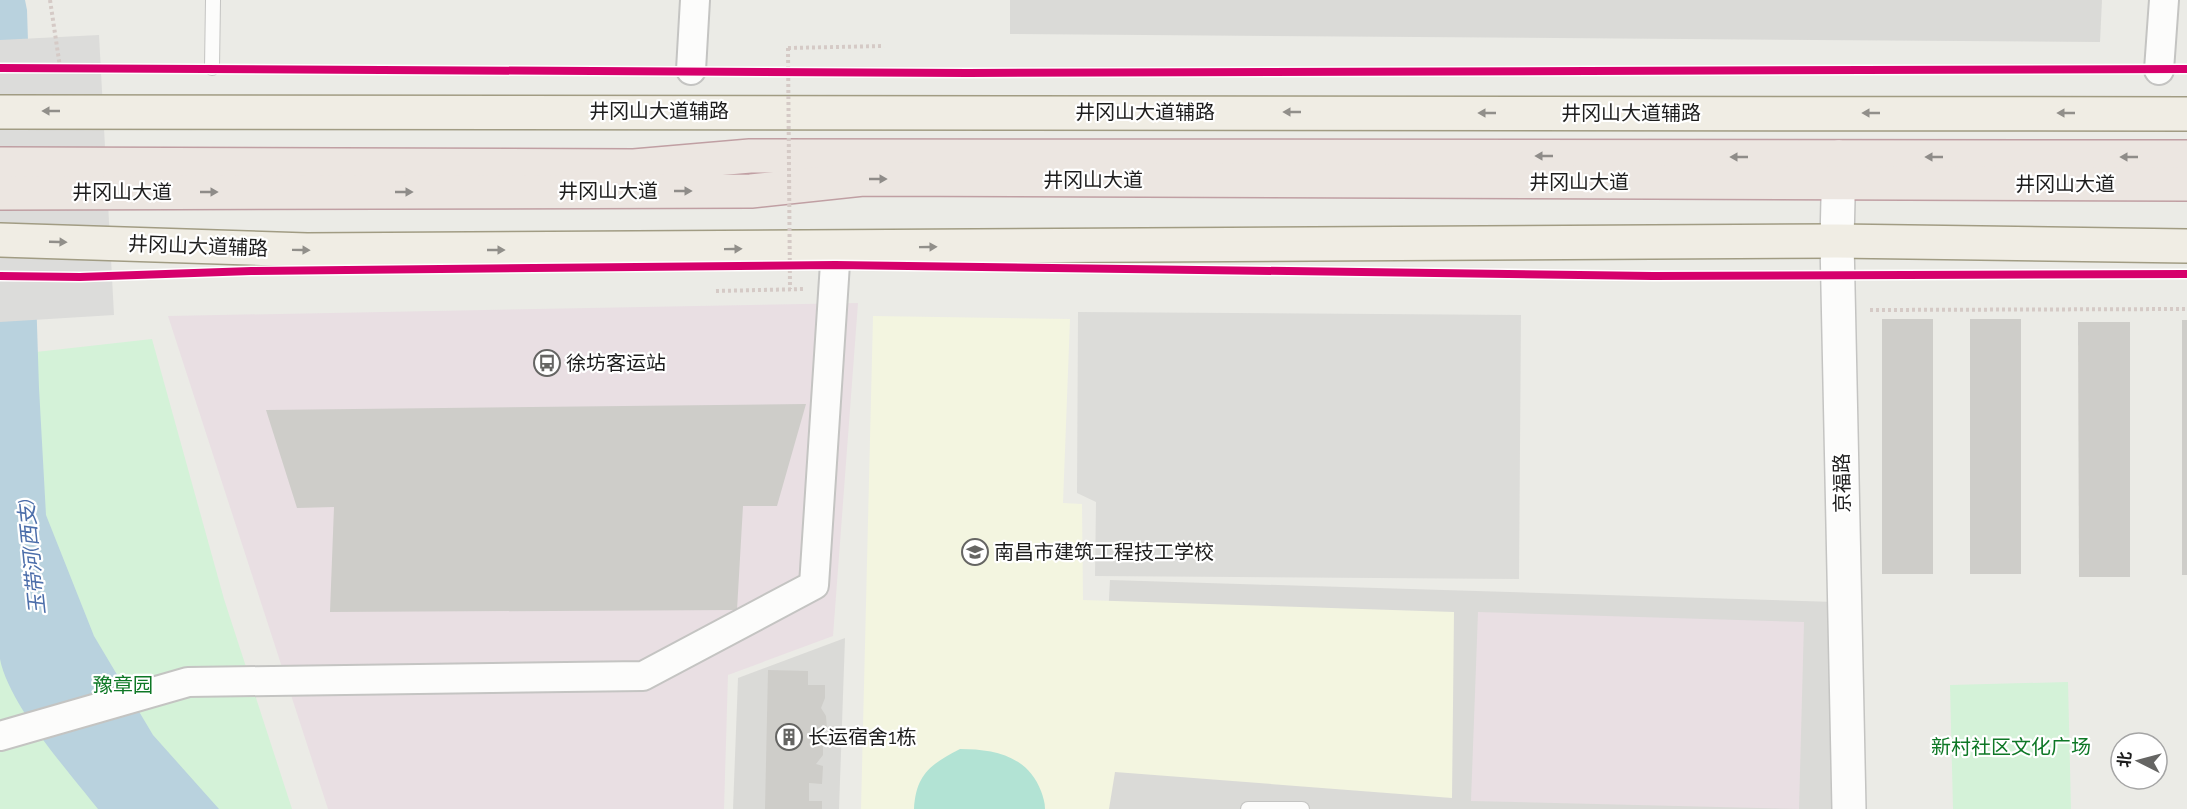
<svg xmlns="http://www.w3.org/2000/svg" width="2187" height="809" font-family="Raleway,'Noto Sans SC',sans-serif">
	<rect width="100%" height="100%" fill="#ebebe6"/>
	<!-- residential -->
	<g fill="#dadad7">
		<path d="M1010,0H2102L2100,42L1010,34Z"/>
		<path d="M1110,580L1835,602L1832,809H1098Z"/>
		<path d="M845,638L839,809H733L738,678Z"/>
	</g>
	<!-- industrial -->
	<g fill="#e9dfe3">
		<path d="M858,303L833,636L728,675L724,809H328L168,316Z"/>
		<path d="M1478,612L1804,622L1799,809L1471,801Z"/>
	</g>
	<!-- education -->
	<path fill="#f3f5e0" d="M873,316L1070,319L1063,503L1082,504L1083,600L1454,612L1452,798L1115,772L1109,809H861Z"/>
	<!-- park -->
	<g fill="#d4f2d8">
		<path d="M152,339L224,599L292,809H0V356Z"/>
		<path d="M2068,682L2071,809H1953L1950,685Z"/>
	</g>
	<!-- pitch -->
	<path fill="#b2e3d4" d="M960,749C994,749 1028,756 1041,791C1043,797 1045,802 1045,809H914C916,774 931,764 960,749Z"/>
	<!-- parking -->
	<path fill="#dcdcd9" d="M1078,312L1521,315L1519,579L1095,576L1096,502L1077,493Z"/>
	<!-- water -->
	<path fill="#b9d2de" d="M0,0H25L27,10L39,388L46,515L94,636L153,735L219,809H98C68,771 9,705 0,659Z"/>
	<!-- pier -->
	<path fill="#dcdcda" d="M99,35L114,315L0,322V40Z"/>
	<!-- building -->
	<g fill="#cecdc9">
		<rect x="1882" y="319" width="51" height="255"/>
		<rect x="1970" y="319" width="51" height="255"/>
		<rect x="2182" y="320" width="5" height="255"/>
		<path d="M2078,322H2130V577H2079Z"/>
		<path d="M806,404L777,506H743L737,610L330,612L334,507L297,508L266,410Z"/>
		<path d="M768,670L808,671V685H825V698L821,708L826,716L827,729L812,728V745H823V755L816,764L823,766L822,784L809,783V801H822V809H765Z"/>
	</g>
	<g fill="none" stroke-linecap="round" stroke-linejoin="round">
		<defs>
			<g id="service">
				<path d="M212,68L213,0"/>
				<path d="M1248,809H1302"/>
			</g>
			<g id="minor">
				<path d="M691,70L695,0"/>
				<path d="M2159,70L2164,0"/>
				<path d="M0,736L188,682L643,676L814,585L836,248"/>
			</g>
			<path id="tertiary" d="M1839,157L1837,241L1849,809"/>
			<g id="primary">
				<path d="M0,112L2187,114"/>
				<path d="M0,240L307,250L1837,241L2187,246"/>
			</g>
			<g id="trunk">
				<path d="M0,164L634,166L750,156L2187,157"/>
				<path d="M0,193L751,191L863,179L2187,184"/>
			</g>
		</defs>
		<!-- service casing -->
		<use href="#service" stroke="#c4c4c2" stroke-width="16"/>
		<!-- minor casing -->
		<use href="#minor" stroke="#c4c4c2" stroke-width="32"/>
		<!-- tertiary casing -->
		<use href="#tertiary" stroke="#c4c4c2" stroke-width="36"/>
		<!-- primary casing -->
		<use href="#primary" stroke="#a19c83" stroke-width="36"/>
		<!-- trunk casing -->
		<use href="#trunk" stroke="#c09fa3" stroke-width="36"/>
		<!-- path -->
		<g stroke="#d5cac6" stroke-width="4" stroke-dasharray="3 3" stroke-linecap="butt">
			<path d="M50,0L60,67"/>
			<path d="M788,48L884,46"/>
			<path d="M716,291L805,289"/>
			<path d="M1870,310L2187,309"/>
		</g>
		<!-- service -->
		<use href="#service" stroke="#fcfcfb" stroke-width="14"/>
		<!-- minor -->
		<use href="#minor" stroke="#fcfcfb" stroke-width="28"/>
		<!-- tertiary -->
		<use href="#tertiary" stroke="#fcfcfb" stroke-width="33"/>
		<!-- primary -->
		<use href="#primary" stroke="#f0ede4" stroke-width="33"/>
		<!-- trunk -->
		<use href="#trunk" stroke="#ece6e1" stroke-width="33"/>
		<!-- path-bridge -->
		<path stroke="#d5cac6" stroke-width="4" stroke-dasharray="3 3" stroke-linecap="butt" d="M788,48L790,289"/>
		<defs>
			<g id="cycleway">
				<path d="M0,68L968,73L2187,69"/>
				<path d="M0,276L80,277L251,271L835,265L1653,276L2187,274"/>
			</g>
		</defs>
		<!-- cycleway casing -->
		<use href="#cycleway" stroke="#fff" stroke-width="11"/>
		<!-- cycleway -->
		<use href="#cycleway" stroke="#d6006c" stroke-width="8"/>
	</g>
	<!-- one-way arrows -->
	<defs><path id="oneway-solid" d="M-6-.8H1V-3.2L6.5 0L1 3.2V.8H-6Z" transform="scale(1.5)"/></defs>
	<g fill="#918f8a">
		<use href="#oneway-solid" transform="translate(51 111) rotate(180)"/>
		<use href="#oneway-solid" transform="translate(1292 112) rotate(-180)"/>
		<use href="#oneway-solid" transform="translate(1487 113) rotate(-180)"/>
		<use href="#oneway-solid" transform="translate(1871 113) rotate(-180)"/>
		<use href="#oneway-solid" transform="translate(2066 113) rotate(-180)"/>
		<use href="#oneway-solid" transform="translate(58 242) rotate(2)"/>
		<use href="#oneway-solid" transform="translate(928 247) rotate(-1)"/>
		<use href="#oneway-solid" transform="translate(733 249) rotate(-1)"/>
		<use href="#oneway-solid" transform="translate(301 250) rotate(1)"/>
		<use href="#oneway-solid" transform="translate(496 250)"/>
	</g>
	<g fill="#8f8c89">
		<use href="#oneway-solid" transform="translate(1544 156) rotate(-180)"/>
		<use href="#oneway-solid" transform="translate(1739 157) rotate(-180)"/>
		<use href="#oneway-solid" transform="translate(1934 157) rotate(-180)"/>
		<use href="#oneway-solid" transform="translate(2129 157) rotate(-180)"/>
		<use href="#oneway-solid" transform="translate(878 179)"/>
		<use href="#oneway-solid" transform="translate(683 191)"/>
		<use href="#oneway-solid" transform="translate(209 192)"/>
		<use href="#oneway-solid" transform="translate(404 192)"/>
	</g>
	<!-- icons -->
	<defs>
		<symbol id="bus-ring" viewBox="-11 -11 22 22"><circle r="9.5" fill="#fff" stroke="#656563" stroke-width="1.5"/><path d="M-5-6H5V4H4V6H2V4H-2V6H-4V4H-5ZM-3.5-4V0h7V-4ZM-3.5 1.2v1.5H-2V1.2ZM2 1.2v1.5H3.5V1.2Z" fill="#656563"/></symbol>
		<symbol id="school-ring" viewBox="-11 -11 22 22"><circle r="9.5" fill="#fff" stroke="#656563" stroke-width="1.5"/><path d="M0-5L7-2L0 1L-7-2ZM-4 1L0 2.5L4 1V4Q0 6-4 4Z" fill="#656563"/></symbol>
		<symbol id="building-ring" viewBox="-11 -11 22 22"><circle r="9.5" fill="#fff" stroke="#656563" stroke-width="1.5"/><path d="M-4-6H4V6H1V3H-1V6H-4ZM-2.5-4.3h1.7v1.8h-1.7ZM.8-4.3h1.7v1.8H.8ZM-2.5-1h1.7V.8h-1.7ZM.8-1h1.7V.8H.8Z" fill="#656563"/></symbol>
	</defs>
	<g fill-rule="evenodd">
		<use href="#bus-ring" x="532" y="348" width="30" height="30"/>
		<use href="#school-ring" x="960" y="537" width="30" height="30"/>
		<use href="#building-ring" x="774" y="722" width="30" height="30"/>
	</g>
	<g text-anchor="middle" stroke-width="4.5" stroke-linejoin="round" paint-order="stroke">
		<!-- street labels -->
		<g font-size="20" fill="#1d1d1d" stroke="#fff">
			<text x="659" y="118">井冈山大道辅路</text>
			<text x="1145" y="119">井冈山大道辅路</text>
			<text x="1631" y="120">井冈山大道辅路</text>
			<text x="1093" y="187">井冈山大道</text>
			<text x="1579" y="189">井冈山大道</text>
			<text x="2065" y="191">井冈山大道</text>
			<text x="608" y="198">井冈山大道</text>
			<text x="122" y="199">井冈山大道</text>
			<text transform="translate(198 246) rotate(2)" y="7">井冈山大道辅路</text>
			<text transform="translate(1842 483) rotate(-91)" y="7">京福路</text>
		</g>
		<!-- poi labels -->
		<g font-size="20" fill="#1d1d1d" stroke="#fff" text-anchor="start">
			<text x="566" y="370">徐坊客运站</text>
			<text x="994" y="559">南昌市建筑工程技工学校</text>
			<text x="808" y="744">长运宿舍1栋</text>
		</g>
		<!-- park labels -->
		<g font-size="20" fill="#0e7826" stroke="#fff">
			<text x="123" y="692">豫章园</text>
			<text x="2011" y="754">新村社区文化广场</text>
		</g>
		<!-- water labels -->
		<g font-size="21" font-style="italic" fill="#4c6eaa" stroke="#fff">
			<text transform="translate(32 557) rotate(-96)" y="7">玉带河(西支)</text>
		</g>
	</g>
	<!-- north arrow -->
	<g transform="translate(2139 761) rotate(276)"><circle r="28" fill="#ffffff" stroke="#a5a5a5" stroke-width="1.5"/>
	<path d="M0-4.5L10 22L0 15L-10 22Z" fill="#656563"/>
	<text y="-9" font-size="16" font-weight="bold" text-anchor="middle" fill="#1d1d1d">北</text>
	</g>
</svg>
